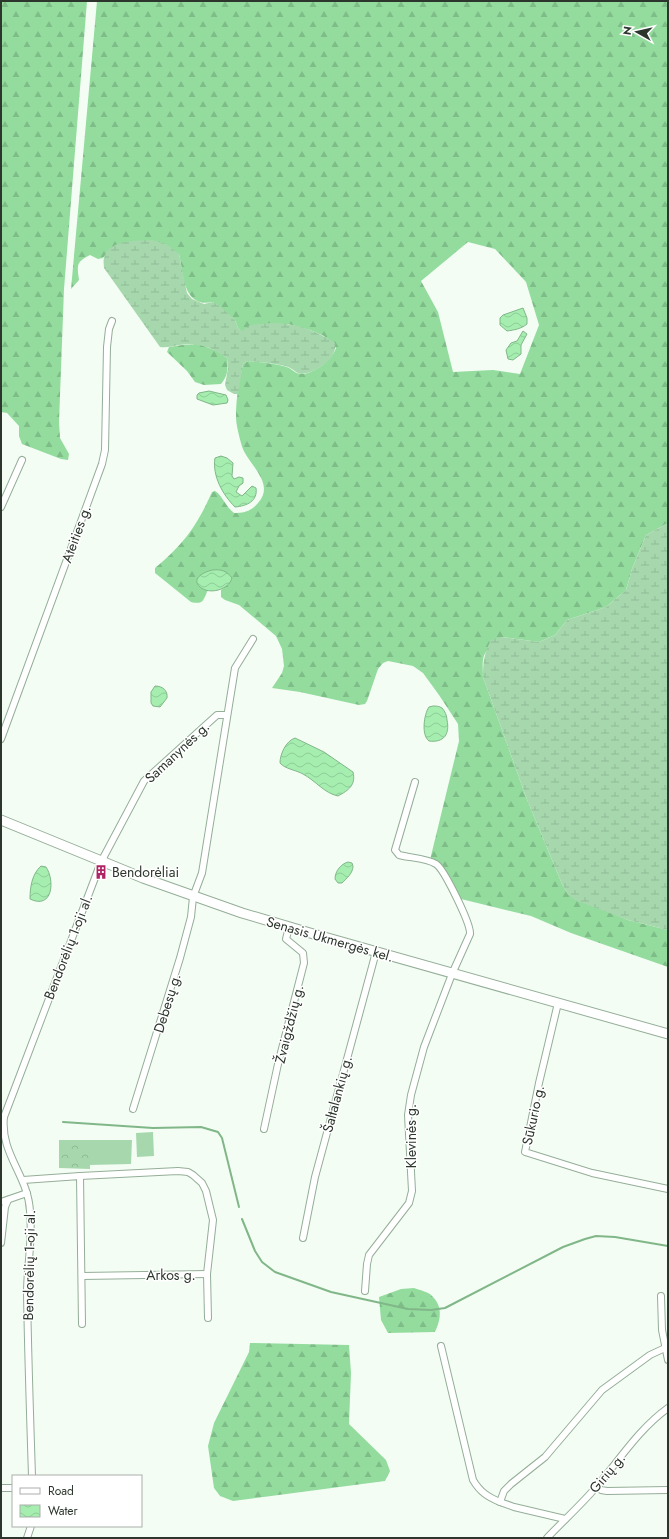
<svg xmlns="http://www.w3.org/2000/svg" width="669" height="1539" font-family="Jost,sans-serif">
	<defs>
		<pattern id="forest-firs" width="22" height="20" patternUnits="userSpaceOnUse"><rect width="22" height="20" fill="#93dc9e"/><path d="M5 1l3.5 6h-7zM16 11l3.5 6h-7z" fill="#7fbd88"/></pattern>
		<pattern id="wetland-marsh" width="20" height="14" patternUnits="userSpaceOnUse"><rect width="20" height="14" fill="#a7d8ad"/><path d="M1 5h8M5 5V1M11 12h8M15 12V8" fill="none" stroke="#90ba95"/></pattern>
		<pattern id="park-crowns" width="20" height="18" patternUnits="userSpaceOnUse"><rect width="20" height="18" fill="#a7d8ad"/><path d="M2 6a3 3 0 1 1 6 0M12 15a3 3 0 1 1 6 0" fill="none" stroke="#90ba95"/></pattern>
		<pattern id="water-waves" width="16" height="10" patternUnits="userSpaceOnUse"><rect width="16" height="10" fill="#a5eeaf"/><path d="M0 5q4-4 8 0t8 0" fill="none" stroke="#8ecd97"/></pattern>
	</defs>
	<rect width="100%" height="100%" fill="#f3fdf4"/>
	<!-- grass -->
	<g fill="#a7d8ad">
		<path d="M153,1132L154,1156L137,1157L136,1133Z"/>
		<path d="M90,1140H132L131,1164L90,1165Z"/>
	</g>
	<!-- forest -->
	<g fill="url(#forest-firs)" fill-rule="evenodd">
		<path d="M1,1H87L64,289L59,422L60,438L69,454L68,460L61,459L22,444L19,436V426L7,413L1,412Z"/>
		<path d="M97,1H668V523L646,535L632,569L626,590L606,607L567,620L555,635L539,642L502,637C483,653 482,652 483,677L526,797L562,884L568,894L628,920L668,930V967L571,933L531,916L461,899L440,863L430,860L459,741L458,724L439,695L423,673L413,666L388,661L383,663L378,669L367,701L365,704L359,705L300,692L272,688L282,673L284,666L282,649L276,636L239,605L225,600L221,597V590L224,588L204,589L208,590C203,600 204,605 191,602L155,573V568C183,545 197,526 212,492L215,491C223,496 225,506 234,513C245,513 251,511 258,503C277,482 245,463 241,443C239,435 236,425 236,416C236,399 239,381 243,364L248,361C258,362 281,364 289,368C293,370 295,373 300,374C313,375 332,360 336,348L324,336L310,330L288,324L242,332L238,328L235,320L213,302C183,308 184,276 179,254L109,250L103,258L98,259L90,255C76,262 77,265 79,280L71,289ZM468,242L495,249L526,282L539,325L520,374L493,370L453,372L438,312L421,281Z"/>
		<path d="M199,344L217,351L227,358C228,369 228,376 221,384L204,385L195,382L187,371L167,352L169,347L182,345Z"/>
		<path d="M414,1288C419,1290 429,1292 432,1296C443,1306 441,1320 435,1332L388,1333L381,1320L379,1297L401,1289Z"/>
		<path d="M250,1343L349,1345L351,1373L349,1424L386,1460L390,1471L385,1481L233,1501L220,1496L214,1488L208,1446L214,1423L249,1352Z"/>
	</g>
	<!-- wetland -->
	<g fill="url(#wetland-marsh)">
		<path d="M152,240L166,244L179,254L187,293L192,299L204,304L213,302L220,306L235,320L238,328L242,331C244,330 247,327 249,326C253,324 258,324 262,324C287,320 314,329 335,343C338,358 316,373 302,374C296,374 294,369 288,367C281,364 257,362 248,361L243,364L238,394H234L227,390L225,385L228,368L227,358C212,347 198,342 179,345C173,346 167,348 160,347L104,268C104,265 103,261 104,258C109,239 137,241 152,240Z"/>
		<path d="M668,523V930L628,920L575,900L568,894L562,884L526,797L483,677C483,663 484,653 491,640L502,637L539,642L555,635L567,620L606,607L626,590L632,569L646,535Z"/>
	</g>
	<!-- park -->
	<path fill="url(#park-crowns)" d="M59,1140H90V1169L59,1168Z"/>
	<!-- water -->
	<g fill="url(#water-waves)" stroke="#81b788">
		<path d="M523,308L527,318V324C521,329 514,330 507,331L500,325V318L503,315Z"/>
		<path d="M523,331L527,334L521,345V354L513,360L508,359L506,350L511,343L517,341Z"/>
		<path d="M209,391L226,395L228,400L227,403L213,405L197,399V395L199,393Z"/>
		<path d="M221,456L227,458L233,463L232,476L234,479L239,477L243,478V483L239,486L236,492L242,496L252,486L256,488C258,501 247,506 235,507C223,495 212,476 215,458Z"/>
		<path d="M213,570C221,569 227,571 232,578C229,590 209,595 200,587C190,578 206,571 213,570Z"/>
		<path d="M155,686C163,686 168,691 167,698L160,707L153,706L151,703V692Z"/>
		<path d="M433,706C436,706 439,706 442,708C445,711 447,716 447,720C450,734 444,743 429,741C421,735 424,714 429,707Z"/>
		<path d="M295,738L324,752L353,772C356,785 349,790 338,796C324,793 316,781 303,774C296,770 285,769 280,763C280,754 286,741 295,738Z"/>
		<path d="M348,862L352,863L353,866C353,873 347,878 342,883H338L335,879C335,871 341,864 348,862Z"/>
		<path d="M41,866L46,867C55,880 53,910 30,899C30,887 32,874 41,866Z"/>
	</g>
	<g fill="none" stroke-linecap="round" stroke-linejoin="round">
		<!-- stream -->
		<g stroke="#81b788" stroke-width="2">
			<path d="M63,1122L153,1128L201,1127L218,1132L222,1138L239,1207"/>
			<path d="M242,1219L255,1251L262,1262L275,1272L331,1292L408,1309L431,1310L445,1308L563,1247L585,1239L596,1236L615,1237L668,1246"/>
		</g>
		<defs>
			<g id="street">
				<path d="M1,507L22,460"/>
				<path d="M1,739L102,464L105,450L107,347L109,329L112,321"/>
				<path d="M558,1003L539,1083L525,1152L592,1173L668,1189"/>
				<path d="M133,1109L180,958L191,917L193,897L202,873L235,668L253,639"/>
				<path d="M264,1129L278,1064L304,963L303,953L286,939L289,927"/>
				<path d="M80,1176L178,1171L188,1172L193,1175L202,1183L206,1191L213,1220L207,1274L208,1318"/>
				<path d="M23,1180L80,1176L82,1324"/>
				<path d="M1,1202L27,1193"/>
				<path d="M303,1238L315,1177L376,952"/>
				<path d="M1,1243L5,1207L8,1200"/>
				<path d="M82,1276L207,1274"/>
				<path d="M365,1291L367,1264L369,1255L409,1203L412,1191L408,1115L411,1095L424,1047L452,974L470,934C471,924 444,869 436,864C426,858 411,858 399,855L395,850L415,782"/>
				<path d="M661,1296L662,1330L668,1360"/>
				<path d="M441,1346L473,1480C480,1492 488,1497 500,1502L504,1491L511,1484L545,1457L602,1390L650,1355L665,1348"/>
				<path d="M32,1476C30,1415 28,1354 27,1293C27,1266 33,1239 30,1211C28,1175 0,1154 4,1117L101,862L144,781L217,715H227"/>
				<path d="M597,1486L601,1490L607,1491L668,1490"/>
				<path d="M1,1488H13"/>
				<path d="M500,1502L514,1507L565,1519"/>
				<path d="M27,1538L31,1526"/>
				<path d="M547,1538C564,1520 582,1504 598,1485C620,1459 640,1428 668,1408"/>
			</g>
			<path id="secondary" d="M1,820L143,878L242,913L310,933L668,1034"/>
		</defs>
		<!-- street casing -->
		<use href="#street" stroke="#95ae98" stroke-width="8"/>
		<!-- secondary casing -->
		<use href="#secondary" stroke="#95ae98" stroke-width="11"/>
		<!-- street -->
		<use href="#street" stroke="#fff" stroke-width="6"/>
		<!-- secondary -->
		<use href="#secondary" stroke="#fff" stroke-width="9"/>
	</g>
	<!-- icons -->
	<defs>
		<symbol id="building-bare" viewBox="-9 -9 18 18"><path d="M-4-6H4V6H1V3H-1V6H-4ZM-2.5-4.3h1.7v1.8h-1.7ZM.8-4.3h1.7v1.8H.8ZM-2.5-1h1.7V.8h-1.7ZM.8-1h1.7V.8H.8Z" fill="#ae2464" stroke="#fff" stroke-width="2.5" paint-order="stroke"/></symbol>
	</defs>
	<g fill-rule="evenodd">
		<use href="#building-bare" x="91" y="862" width="20" height="20"/>
	</g>
	<g text-anchor="middle" stroke-width="3" stroke-linejoin="round" paint-order="stroke">
		<!-- street labels -->
		<g font-size="14" fill="#2c362d" stroke="#fff">
			<text transform="translate(76 534) rotate(-70)" y="5">Ateities g.</text>
			<text transform="translate(177 752) rotate(-43)" y="5">Samanynės g.</text>
			<text transform="translate(330 939) rotate(16)" y="5">Senasis Ukmergės kel.</text>
			<text transform="translate(68 947) rotate(-69)" y="5">Bendorėlių 1-oji al.</text>
			<text transform="translate(167 1003) rotate(-73)" y="5">Debesų g.</text>
			<text transform="translate(289 1024) rotate(-76)" y="5">Žvaigždžių g.</text>
			<text transform="translate(337 1094) rotate(-75)" y="5">Šaltalankių g.</text>
			<text transform="translate(533 1115) rotate(-78)" y="5">Sūkurio g.</text>
			<text transform="translate(411 1136) rotate(-90)" y="5">Klevinės g.</text>
			<text transform="translate(29 1265) rotate(-89)" y="5">Bendorėlių 1-oji al.</text>
			<text x="171" y="1280">Arkos g.</text>
			<text transform="translate(607 1473) rotate(-50)" y="5">Girių g.</text>
		</g>
		<!-- poi labels -->
		<g font-size="14" fill="#2c362d" stroke="#fff" text-anchor="start">
			<text x="112" y="877">Bendorėliai</text>
		</g>
	</g>
	<!-- border -->
	<rect width="669" height="1539" fill="none" stroke="#2c362d" stroke-width="4"/>
	<!-- legend -->
	<rect x="12" y="1475" width="130" height="52" fill="#ffffff" stroke="#abafab"/>
	<rect x="20" y="1488" width="20" height="6" fill="#ffffff" stroke="#abafab"/>
	<text x="48" y="1495" font-size="12" fill="#2c362d">Road</text>
	<rect x="20" y="1505" width="20" height="12" fill="url(#water-waves)" stroke="#abafab"/>
	<text x="48" y="1515" font-size="12" fill="#2c362d">Water</text>
	<!-- north arrow -->
	<g transform="translate(637 32) rotate(278)" stroke="#ffffff" stroke-width="3" paint-order="stroke">
	<path d="M0-3L7 15L0 10L-7 15Z" fill="#2c362d"/>
	<text y="-6" font-size="11" font-weight="bold" text-anchor="middle" fill="#2c362d">N</text>
	</g>
</svg>
